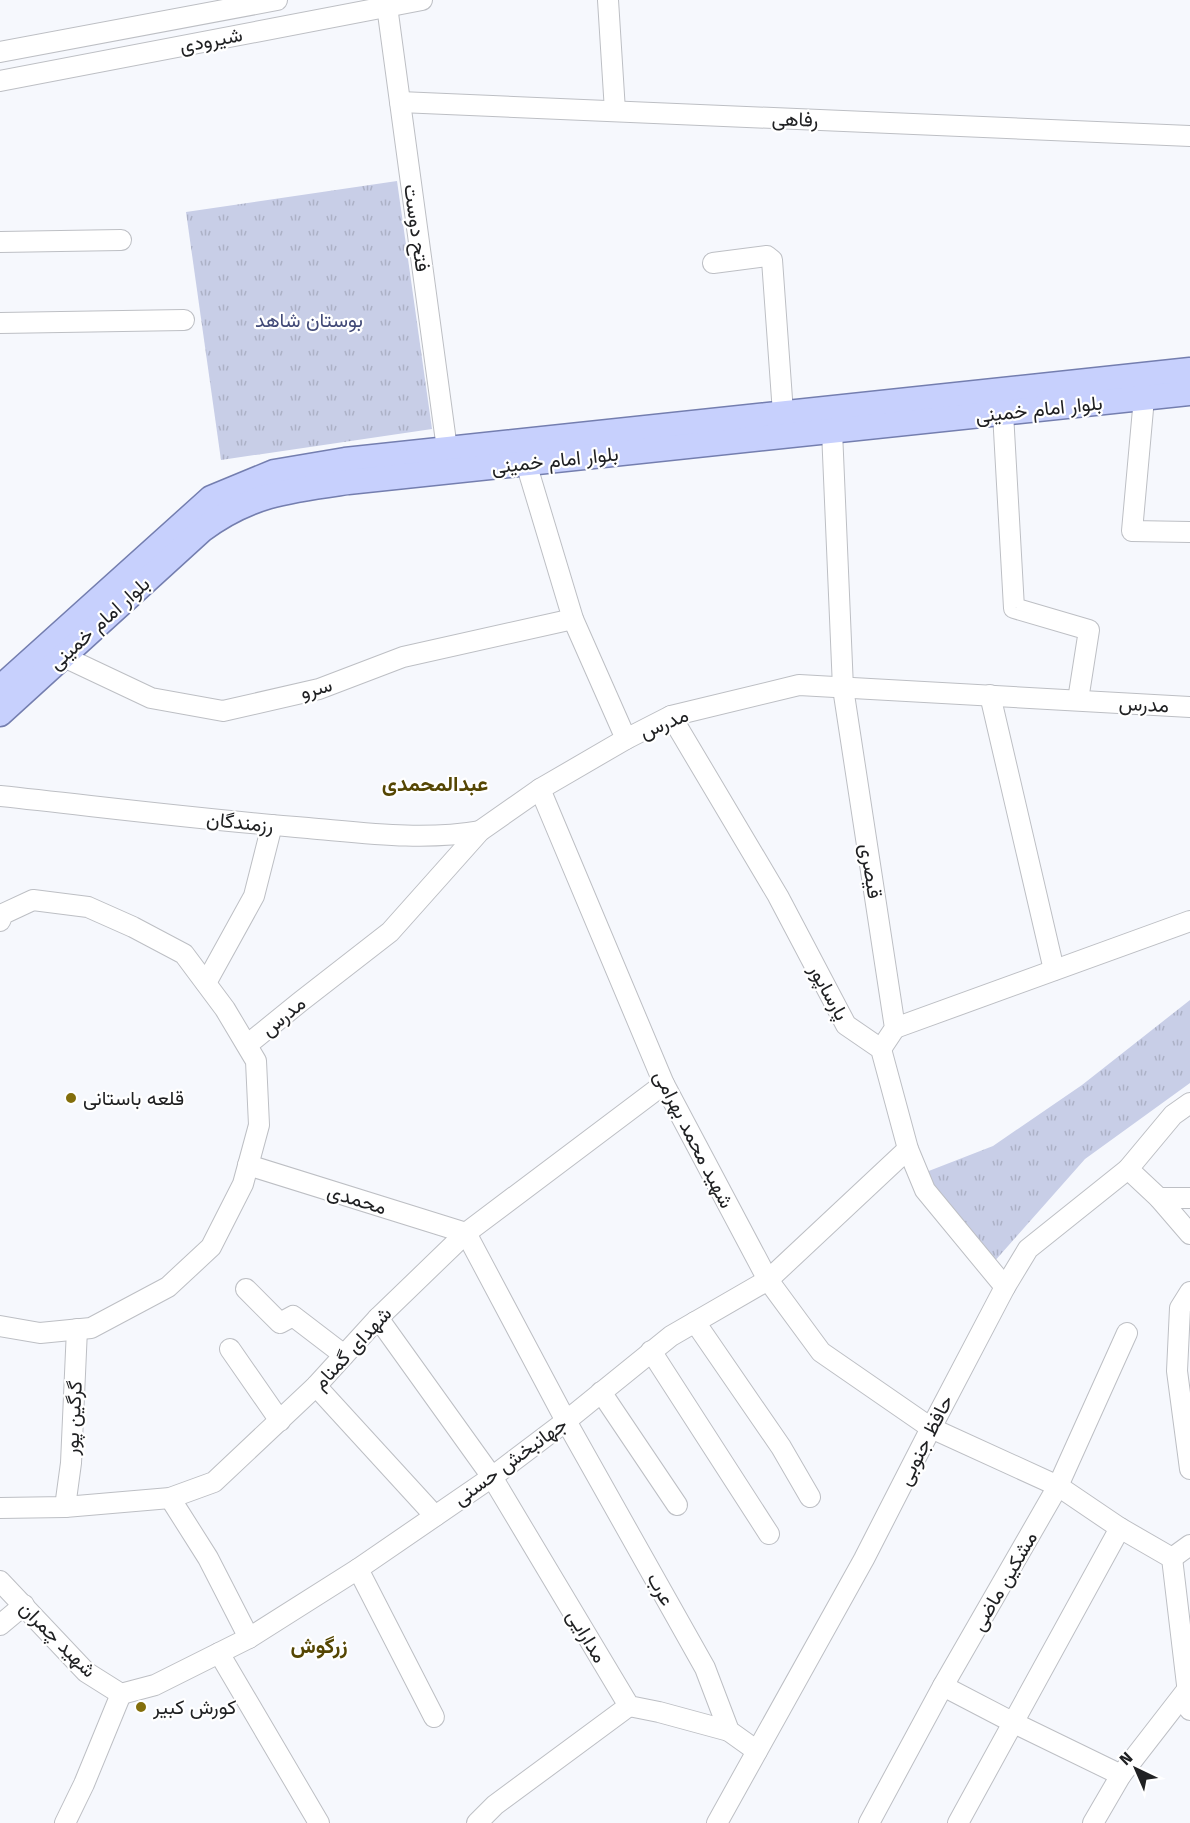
<svg xmlns="http://www.w3.org/2000/svg" width="1190" height="1823" font-family="'Fira Sans',Vazirmatn,sans-serif">
	<defs>
		<pattern id="park-tufts" width="24" height="20" patternUnits="userSpaceOnUse" patternTransform="scale(1.5)"><rect width="24" height="20" fill="#c8cee7"/><path d="M3 7l-1-3M5 7V3M7 7l1-3M15 17l-1-3M17 17v-4M19 17l1-3" fill="none" stroke="#acb1c6"/></pattern>
	</defs>
	<rect width="100%" height="100%" fill="#f6f8fd"/>
	<!-- park -->
	<g fill="url(#park-tufts)">
		<path d="M397,181L432,429L221,460L186,212Z"/>
		<path d="M1190,1000V1083L1085,1159L985,1272L921,1174L993,1146L1082,1085Z"/>
	</g>
	<g fill="none" stroke-linecap="round" stroke-linejoin="round">
		<defs>
			<g id="minor">
				<path d="M608,0L615,111"/>
				<path d="M387,6L447,449"/>
				<path d="M0,52L277,0"/>
				<path d="M0,81L422,0"/>
				<path d="M400,102L1190,136"/>
				<path d="M0,242L121,240"/>
				<path d="M713,263L767,256L772,260L783,413"/>
				<path d="M0,323L184,320"/>
				<path d="M1144,398L1132,531L1190,532"/>
				<path d="M1003,413L1014,608L1089,630L1078,700"/>
				<path d="M832,431L843,688L895,1028L881,1049"/>
				<path d="M526,463L573,619L626,739"/>
				<path d="M62,656L151,698L223,711L319,689L403,657L573,619"/>
				<path d="M990,695L1054,970"/>
				<path d="M671,716L778,896L846,1025L881,1049L908,1149L925,1190L1005,1287"/>
				<path d="M540,789L664,1084L768,1280L821,1352L931,1428L1058,1486L1120,1528L1172,1558L1190,1710"/>
				<path d="M0,796C103,807 205,820 308,828C365,833 423,841 480,831"/>
				<path d="M0,921L3,914L33,900L88,907L133,927L184,954L225,1009L256,1061L259,1125L243,1184L211,1247L168,1287L91,1328L40,1333L0,1326"/>
				<path d="M206,983L254,896L272,825"/>
				<path d="M895,1028L1190,921"/>
				<path d="M247,1045L300,1002L390,932L480,831L540,789L626,739L671,716L799,685L1190,707"/>
				<path d="M248,1165L466,1233"/>
				<path d="M1128,1169L1159,1198L1190,1234"/>
				<path d="M1159,1198H1190"/>
				<path d="M466,1233L566,1421L705,1668L729,1731L757,1751"/>
				<path d="M246,1289L280,1323L293,1316L344,1355"/>
				<path d="M1190,1292L1180,1308L1177,1371L1190,1469"/>
				<path d="M378,1318L492,1477L629,1706L659,1712L729,1731"/>
				<path d="M695,1322L781,1447L810,1497"/>
				<path d="M230,1349L280,1421"/>
				<path d="M651,1351L769,1534"/>
				<path d="M316,1386L435,1516"/>
				<path d="M601,1392L677,1505"/>
				<path d="M170,1498L208,1558L249,1638"/>
				<path d="M65,1507L71,1463L77,1329"/>
				<path d="M0,1508L65,1507L170,1498L214,1482L316,1386L378,1318L466,1233L664,1084"/>
				<path d="M1172,1558L1190,1545"/>
				<path d="M358,1569L434,1717"/>
				<path d="M0,1581L86,1672L121,1694L155,1685L249,1638L358,1569L492,1477L566,1421L671,1336L768,1280L908,1149"/>
				<path d="M0,1625L24,1605"/>
				<path d="M219,1653L319,1823"/>
				<path d="M943,1686L1014,1723L1121,1775L1093,1823"/>
				<path d="M1121,1775L1190,1686"/>
				<path d="M65,1823L84,1784L121,1694"/>
				<path d="M477,1823L495,1805L629,1706"/>
				<path d="M717,1823L864,1559L931,1428L1005,1287L1028,1249L1128,1169L1173,1115L1190,1103"/>
				<path d="M869,1823L943,1686L1058,1486L1127,1333"/>
				<path d="M958,1823L1120,1528"/>
			</g>
			<g id="major">
				<path d="M0,688L211,498L274,472L345,460L1190,370"/>
				<path d="M0,714L202,530C250,494 291,490 348,482L1190,393"/>
			</g>
		</defs>
		<!-- minor casing -->
		<use href="#minor" stroke="#bdbfc4" stroke-width="22"/>
		<!-- major casing -->
		<use href="#major" stroke="#747eaf" stroke-width="27"/>
		<!-- minor -->
		<use href="#minor" stroke="#fff" stroke-width="20"/>
		<!-- major -->
		<use href="#major" stroke="#c7d0fd" stroke-width="24"/>
	</g>
	<!-- markers -->
	<g fill="#836e0b" stroke="#fff" stroke-width="2">
		<circle cx="71" cy="1098" r="6"/>
		<circle cx="141" cy="1707" r="6"/>
	</g>
	<g text-anchor="middle" stroke-width="4.5" stroke-linejoin="round" paint-order="stroke">
		<!-- street labels -->
		<g font-size="20" fill="#202123" stroke="#fff">
			<text transform="translate(211 40) rotate(-11)" y="7">شیرودی</text>
			<text transform="translate(795 119) rotate(2)" y="7">رفاهی</text>
			<text transform="translate(417 228) rotate(82)" y="7">فتح دوست</text>
			<text transform="translate(1039 409) rotate(-6)" y="7">بلوار امام خمینی</text>
			<text transform="translate(555 460) rotate(-6)" y="7">بلوار امام خمینی</text>
			<text transform="translate(99 623) rotate(-42)" y="7">بلوار امام خمینی</text>
			<text transform="translate(316 688) rotate(-16)" y="7">سرو</text>
			<text transform="translate(1144 704) rotate(3)" y="7">مدرس</text>
			<text transform="translate(664 723) rotate(-22)" y="7">مدرس</text>
			<text transform="translate(240 822) rotate(6)" y="7">رزمندگان</text>
			<text transform="translate(871 871) rotate(81)" y="7">قیصری</text>
			<text transform="translate(829 992) rotate(61)" y="7">پارساپور</text>
			<text transform="translate(283 1016) rotate(-39)" y="7">مدرس</text>
			<text transform="translate(694 1139) rotate(63)" y="7">شهید محمد بهرامی</text>
			<text transform="translate(357 1199) rotate(17)" y="7">محمدی</text>
			<text transform="translate(352 1348) rotate(-47)" y="7">شهدای گمنام</text>
			<text transform="translate(73 1418) rotate(-87)" y="7">گرگین پور</text>
			<text transform="translate(925 1440) rotate(-63)" y="7">حافظ جنوبی</text>
			<text transform="translate(510 1461) rotate(-36)" y="7">جهانبخش حسنی</text>
			<text transform="translate(1004 1581) rotate(-60)" y="7">مشکین ماضی</text>
			<text transform="translate(661 1589) rotate(61)" y="7">عرب</text>
			<text transform="translate(587 1636) rotate(59)" y="7">مدارایی</text>
			<text transform="translate(58 1639) rotate(45)" y="7">شهید چمران</text>
		</g>
		<!-- park labels -->
		<g font-size="20" fill="#414977" stroke="#fff">
			<text x="309" y="327">بوستان شاهد</text>
		</g>
		<!-- poi labels -->
		<g font-size="20" fill="#202123" stroke="#fff" text-anchor="start">
			<text x="83" y="1105">قلعه باستانی</text>
			<text x="153" y="1714">کورش کبیر</text>
		</g>
		<!-- neighbourhood labels -->
		<g font-size="21" font-weight="bold" fill="#554603" stroke="#fff">
			<text x="435" y="791">عبدالمحمدی</text>
			<text x="319" y="1653">زرگوش</text>
		</g>
	</g>
	<!-- north arrow -->
	<g transform="translate(1136 1769) rotate(316)" stroke="#ffffff" stroke-width="4.5" paint-order="stroke">
	<path d="M0-4.5L10 22L0 15L-10 22Z" fill="#202123"/>
	<text y="-9" font-size="16" font-weight="bold" text-anchor="middle" fill="#202123">N</text>
	</g>
</svg>
